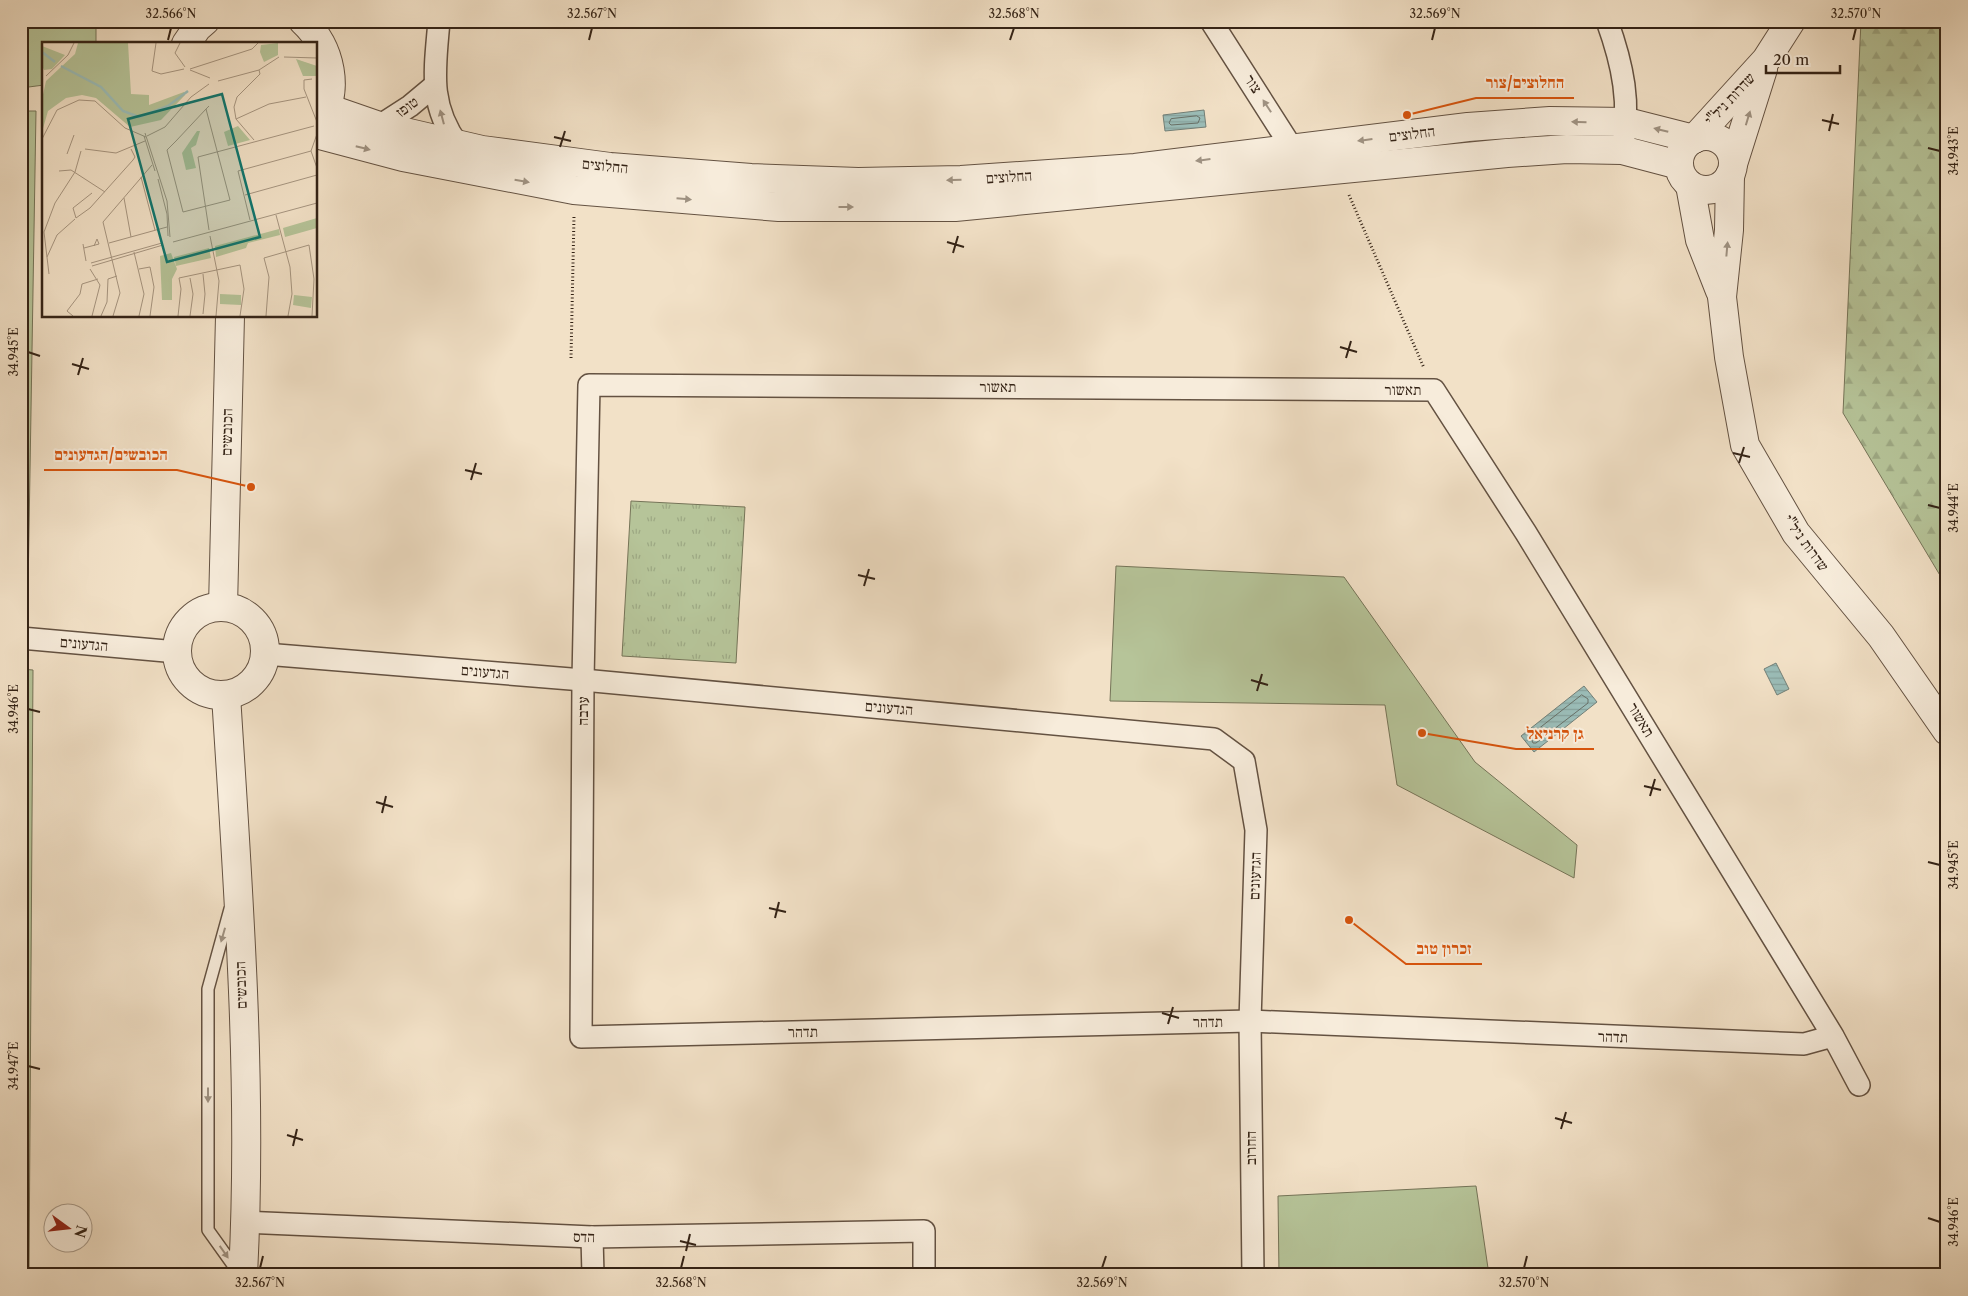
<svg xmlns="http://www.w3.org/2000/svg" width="1968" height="1296" font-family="'Libre Caslon Text','Frank Ruhl Libre',serif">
	<defs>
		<pattern id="grass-tufts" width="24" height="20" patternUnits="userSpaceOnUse" patternTransform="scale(1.25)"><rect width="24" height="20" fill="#b6c499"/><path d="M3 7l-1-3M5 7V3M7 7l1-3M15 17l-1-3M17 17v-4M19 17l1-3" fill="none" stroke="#9da883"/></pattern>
		<pattern id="forest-firs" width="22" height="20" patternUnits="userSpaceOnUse" patternTransform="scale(1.25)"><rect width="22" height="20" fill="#b6c499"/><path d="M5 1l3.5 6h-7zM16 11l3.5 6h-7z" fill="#9da883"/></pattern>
		<pattern id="water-rules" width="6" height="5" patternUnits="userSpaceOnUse" patternTransform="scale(1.25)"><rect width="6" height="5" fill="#9bbdb8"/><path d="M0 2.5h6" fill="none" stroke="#86a29d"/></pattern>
	</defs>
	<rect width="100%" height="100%" fill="#f2e1c7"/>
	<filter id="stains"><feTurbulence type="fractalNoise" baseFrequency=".004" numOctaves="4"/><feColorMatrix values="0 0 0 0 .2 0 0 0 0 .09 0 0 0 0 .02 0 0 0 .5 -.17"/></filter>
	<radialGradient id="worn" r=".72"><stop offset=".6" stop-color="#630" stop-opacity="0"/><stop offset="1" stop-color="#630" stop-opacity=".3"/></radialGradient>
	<!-- grass -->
	<path fill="url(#grass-tufts)" stroke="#757458" d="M631,501L745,507L736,663L622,656Z"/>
	<!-- forest -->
	<path fill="url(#forest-firs)" stroke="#757458" d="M1861,21H1947V587L1843,413Z"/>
	<!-- park -->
	<g fill="#b6c499" stroke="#757458">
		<path d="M21,21H96V44H44V85L21,88Z"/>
		<path d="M21,111H36L28,591L21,590Z"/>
		<path d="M1116,566L1344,577L1475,762L1577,845L1574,878L1397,785L1385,705L1110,701Z"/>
		<path d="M21,669L33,670L29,1275H21Z"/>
		<path d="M1476,1186L1489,1275H1279L1278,1196Z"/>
	</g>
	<!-- water -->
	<g fill="url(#water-rules)" stroke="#727f77">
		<path d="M1204,110L1206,127L1165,131L1163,115Z"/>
		<path d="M1776,663L1789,689L1777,695L1764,669Z"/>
		<path d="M1584,686L1597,702L1534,752L1521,736Z"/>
	</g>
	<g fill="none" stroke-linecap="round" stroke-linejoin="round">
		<!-- shore -->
		<g stroke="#687067" stroke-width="1">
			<path d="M1197,116L1200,118L1198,123L1171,125L1169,123L1171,119Z"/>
			<path d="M1582,695L1588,699V703L1536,743H1533L1530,736Z"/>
		</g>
		<defs>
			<path id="service" d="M230,909L208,989V1230L238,1272"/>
			<g id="minor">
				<path d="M439,21C435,69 428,104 458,145"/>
				<path d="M1211,21L1292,148"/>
				<path d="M1607,21C1623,65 1631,104 1622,150"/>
				<path d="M379,126L410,106L434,86"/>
				<path d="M21,638L177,652"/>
				<path d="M265,654L583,680L1214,739L1244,761L1256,830L1250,1021L1253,1275"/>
				<path d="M1833,1036L1804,1044L1250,1021L581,1037L583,680L589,385L1434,390L1526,533L1833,1036L1859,1085"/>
				<path d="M245,1222L592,1237L924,1231V1275"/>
				<path d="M592,1237L593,1275"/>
			</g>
			<g id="tertiary">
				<path d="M303,21C331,47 341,91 318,124"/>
				<path d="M186,44L197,28L205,21"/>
				<path d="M327,108L379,126L482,150L610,167L751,178L858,182L961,180L1135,168L1468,127L1550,121L1627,122L1694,139"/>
				<path d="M316,134L403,157L574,190L779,207H955L1507,153L1567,149L1622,150L1679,165"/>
				<circle cx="1706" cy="163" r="27"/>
				<path d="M1694,139L1766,60L1791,21"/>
				<path d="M1733,164L1763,69"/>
				<path d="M1730,175L1729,230L1722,297L1729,357L1745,445L1796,533L1881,636L1947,731"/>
				<path d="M1690,185L1700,240L1720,291"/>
				<path d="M223,607L230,316"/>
				<circle cx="221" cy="651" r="44"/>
				<path d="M226,695C238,887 253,1082 243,1275"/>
			</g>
		</defs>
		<!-- service casing -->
		<use href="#service" stroke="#645242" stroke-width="14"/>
		<!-- minor casing -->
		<use href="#minor" stroke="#645242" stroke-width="24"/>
		<!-- tertiary casing -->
		<use href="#tertiary" stroke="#645242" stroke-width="30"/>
		<!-- path -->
		<g stroke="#342316" stroke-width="3" stroke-dasharray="1 2.5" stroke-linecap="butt">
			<path d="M1349,195L1424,368"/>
			<path d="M571,358L574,216"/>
		</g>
		<!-- service -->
		<use href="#service" stroke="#f7ecdb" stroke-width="11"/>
		<!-- minor -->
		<use href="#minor" stroke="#f7ecdb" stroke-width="21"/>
		<!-- tertiary -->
		<use href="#tertiary" stroke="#f7ecdb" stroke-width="28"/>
	</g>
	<!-- one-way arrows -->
	<defs><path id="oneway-solid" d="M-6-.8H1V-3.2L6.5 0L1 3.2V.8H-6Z" transform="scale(1.25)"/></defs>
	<g fill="#9f9282">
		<use href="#oneway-solid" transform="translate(1267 106) rotate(-123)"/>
		<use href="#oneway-solid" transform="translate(442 117) rotate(-105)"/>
		<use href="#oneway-solid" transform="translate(1748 118) rotate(-73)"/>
		<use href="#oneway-solid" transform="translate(1579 122) rotate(-179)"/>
		<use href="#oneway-solid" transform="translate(1661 130) rotate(-166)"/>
		<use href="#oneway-solid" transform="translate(1365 140) rotate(173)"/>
		<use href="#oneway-solid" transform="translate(363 148) rotate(14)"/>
		<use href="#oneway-solid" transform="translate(1203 160) rotate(173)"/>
		<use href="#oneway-solid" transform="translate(954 180) rotate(178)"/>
		<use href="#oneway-solid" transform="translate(522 181) rotate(10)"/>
		<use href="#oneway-solid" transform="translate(684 199) rotate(5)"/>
		<use href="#oneway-solid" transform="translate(846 207)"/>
		<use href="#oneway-solid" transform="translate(1727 249) rotate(-85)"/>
		<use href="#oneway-solid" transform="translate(223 935) rotate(106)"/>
		<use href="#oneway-solid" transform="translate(208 1095) rotate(90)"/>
		<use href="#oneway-solid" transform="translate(224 1252) rotate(55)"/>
	</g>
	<!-- ticks -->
	<path fill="none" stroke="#342316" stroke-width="2" d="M168,40L171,28M589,40L592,28M1010,40L1014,28M1432,40L1435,28M1853,40L1856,28M1822,120L1839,124M1829,131L1833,114M554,137L571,141M560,147L565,131M1928,148L1940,151M947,242L964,247M953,253L958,236M1340,347L1357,352M28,352L40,356M1346,358L1351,341M72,364L89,369M78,375L83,358M1733,453L1750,457M1739,463L1744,447M465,470L482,474M471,480L476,463M1928,505L1940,508M858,575L875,579M864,586L869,569M1251,680L1268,685M1257,691L1262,674M28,709L40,712M1644,786L1661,790M1650,796L1655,779M376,802L393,807M382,813L386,796M1928,862L1940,865M769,908L786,912M775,918L779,902M1162,1013L1179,1018M1168,1024L1173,1007M28,1066L40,1069M1555,1118L1572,1123M1561,1129L1566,1112M287,1135L303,1140M293,1146L297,1129M1928,1218L1940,1222M680,1241L696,1245M686,1251L690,1234M260,1268L263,1256M681,1268L684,1256M1102,1268L1106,1256M1524,1268L1527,1256"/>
	<g text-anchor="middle" stroke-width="4" stroke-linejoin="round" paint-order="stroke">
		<!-- street labels -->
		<g font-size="15" fill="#342316" stroke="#f7ecdb">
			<text transform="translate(1253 84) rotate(57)" y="5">צור</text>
			<text transform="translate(1730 99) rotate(-47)" y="5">שדרות ניל"י</text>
			<text transform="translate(407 107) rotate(-36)" y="5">טופז</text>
			<text transform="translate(1412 134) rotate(-7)" y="5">החלוצים</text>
			<text transform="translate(605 166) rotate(6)" y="5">החלוצים</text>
			<text transform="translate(1009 177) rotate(-4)" y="5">החלוצים</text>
			<text x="998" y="392">תאשור</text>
			<text x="1403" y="395">תאשור</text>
			<text transform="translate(227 432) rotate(-89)" y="5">הכובשים</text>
			<text transform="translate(1806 543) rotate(54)" y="5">שדרות ניל"י</text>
			<text transform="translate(84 644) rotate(5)" y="5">הגדעונים</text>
			<text transform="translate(485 672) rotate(5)" y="5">הגדעונים</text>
			<text transform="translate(889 708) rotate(5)" y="5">הגדעונים</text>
			<text transform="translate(583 711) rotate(-90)" y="5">ערבה</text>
			<text transform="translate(1641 720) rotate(59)" y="5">תאשור</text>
			<text transform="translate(1255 876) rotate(-88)" y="5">הגדעונים</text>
			<text transform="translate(241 985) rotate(-92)" y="5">הכובשים</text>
			<text transform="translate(1208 1022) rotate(-1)" y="5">תדהר</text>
			<text transform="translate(803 1032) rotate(-1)" y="5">תדהר</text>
			<text transform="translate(1613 1037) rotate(2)" y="5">תדהר</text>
			<text transform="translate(1251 1148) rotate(-90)" y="5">החרוב</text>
			<text transform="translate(584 1237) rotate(1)" y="5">הדס</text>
		</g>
	</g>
	<!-- overview -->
	<g transform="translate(42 42)">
		<rect width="275" height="275" fill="#f2e1c7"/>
		<path d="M36,1H86L89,52L107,53V63L142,50L143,53L119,78L88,85L54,56L40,53L24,56L6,69L0,90V57L4,39L33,12ZM0,4L23,13L10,27L2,28L0,24Z" fill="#b6c499"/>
		<path d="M236,1V13L222,20L218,10L219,3ZM254,17L275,24V34H261ZM196,84L208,98L186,104L182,90ZM155,89H158L154,103L149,106L154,126L144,128L140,111ZM275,176V186L243,195L241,186ZM237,187L238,193L206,201L204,206L174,215L173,204ZM167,206L169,216L134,224L132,215ZM129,211L135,227L130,237V258H120L118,214ZM178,252L199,253V263L178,262ZM252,253L270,255L269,266L251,263Z" fill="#b6c499"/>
		<path fill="none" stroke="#9bbdb8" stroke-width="2.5" d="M0,10L13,20M19,24L59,45L81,69L97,75L126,64L146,49"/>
		<path fill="none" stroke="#a69580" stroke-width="1" d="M114,1L110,29L119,32L142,27M138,1L133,11L143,25M242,15L275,16M148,27L210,7L216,1M148,28L168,36M4,34L26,13L32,1M270,37L262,38V47L275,80M176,39L217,28L237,15M164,67L188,158L141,170L125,108L134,99L164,67L167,64M194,77L227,62L264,55M103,91L125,159L128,195M102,94L113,129M105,94L123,85L149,55L167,42M0,97L15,68L37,58L53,59L83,86L104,95M212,98L194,77L192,65L195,55L218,32L217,28M43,107L74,111L103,99M269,109L275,126M25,112L32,93M17,129L29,128L63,150M99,135L113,188M116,137L125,172L126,194M50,151L31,166L34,176L48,166L91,118L93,115L89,107M203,153L275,133M82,156L89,195M234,173L248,225L250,252L246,274M208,178L196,129L269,109L275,92M167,188L156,115L272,84M168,194L177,239L174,274M131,200L275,161M67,201L125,185M41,202L44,219M42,206L57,202L55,197L52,204M92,210L102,252L97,274M5,215L15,193L33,177M49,221L120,201M50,224L121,203M48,227L58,243L50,274M97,227L108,225L112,245L108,274M7,232L2,190L13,161L33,130L39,109M161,272L163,252L161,232M31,274L25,269L38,252L40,242L56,237M59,274L65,260L66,237L75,234M71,274L78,251L61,180L110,123M136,274L139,247L137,236L198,223L202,247L198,274M148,274L151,252L148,236M224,274L227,235L222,216L267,203L272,237L270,274"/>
		<path fill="#0f766e" fill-opacity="0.15" stroke="#0f766e" stroke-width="2.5" d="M180,52L218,195L125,220L86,77Z"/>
		<rect width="275" height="275" fill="none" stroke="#342316" stroke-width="2.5"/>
	</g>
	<!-- callouts -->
	<path fill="none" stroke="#d6540d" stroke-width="2" d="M1407 115L1476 98H1574M251 487L177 470H44M1422 733L1516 749H1594M1349 920L1406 964H1482"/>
	<g fill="#d6540d" stroke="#f7ecdb" stroke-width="2">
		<circle cx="1407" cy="115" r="5"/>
		<circle cx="251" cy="487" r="5"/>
		<circle cx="1422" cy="733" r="5"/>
		<circle cx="1349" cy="920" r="5"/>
	</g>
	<g font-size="16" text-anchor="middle" font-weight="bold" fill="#d6540d" stroke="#f7ecdb" stroke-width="4" stroke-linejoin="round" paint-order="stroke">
		<text x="1525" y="88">החלוצים/צור</text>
		<text x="111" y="460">הכובשים/הגדעונים</text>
		<text x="1555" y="739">גן קרניאל</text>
		<text x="1444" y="954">זכרון טוב</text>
	</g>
	<!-- margin -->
	<rect width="1968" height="1296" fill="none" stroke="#f2e1c7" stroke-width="55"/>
	<!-- north arrow -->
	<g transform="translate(68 1228) rotate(105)"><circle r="24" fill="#f7ecdb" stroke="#a99c8c"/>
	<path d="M0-4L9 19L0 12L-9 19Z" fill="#8f2418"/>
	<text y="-8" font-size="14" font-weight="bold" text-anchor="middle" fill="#342316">N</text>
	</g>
	<!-- scale -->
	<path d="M1766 65v8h74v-8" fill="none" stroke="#342316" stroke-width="2.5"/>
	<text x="1773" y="65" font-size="15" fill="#342316" stroke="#f7ecdb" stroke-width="4" paint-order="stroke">20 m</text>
	<rect x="28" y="28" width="1912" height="1240" fill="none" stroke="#342316" stroke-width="2"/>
	<g font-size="12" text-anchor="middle" fill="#342316">
		<text x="171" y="18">32.566°N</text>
		<text x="592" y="18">32.567°N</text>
		<text x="1014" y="18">32.568°N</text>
		<text x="1435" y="18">32.569°N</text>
		<text x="1856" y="18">32.570°N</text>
		<text transform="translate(1954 151) rotate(-90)" y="4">34.943°E</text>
		<text transform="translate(14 352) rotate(-90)" y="4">34.945°E</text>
		<text transform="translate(1954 508) rotate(-90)" y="4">34.944°E</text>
		<text transform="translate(14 709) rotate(-90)" y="4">34.946°E</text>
		<text transform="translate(1954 865) rotate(-90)" y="4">34.945°E</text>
		<text transform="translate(14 1066) rotate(-90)" y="4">34.947°E</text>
		<text transform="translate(1954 1222) rotate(-90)" y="4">34.946°E</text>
		<text x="260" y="1287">32.567°N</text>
		<text x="681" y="1287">32.568°N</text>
		<text x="1102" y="1287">32.569°N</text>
		<text x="1524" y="1287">32.570°N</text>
	</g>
	<rect width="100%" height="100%" filter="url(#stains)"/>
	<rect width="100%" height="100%" fill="url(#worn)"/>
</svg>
